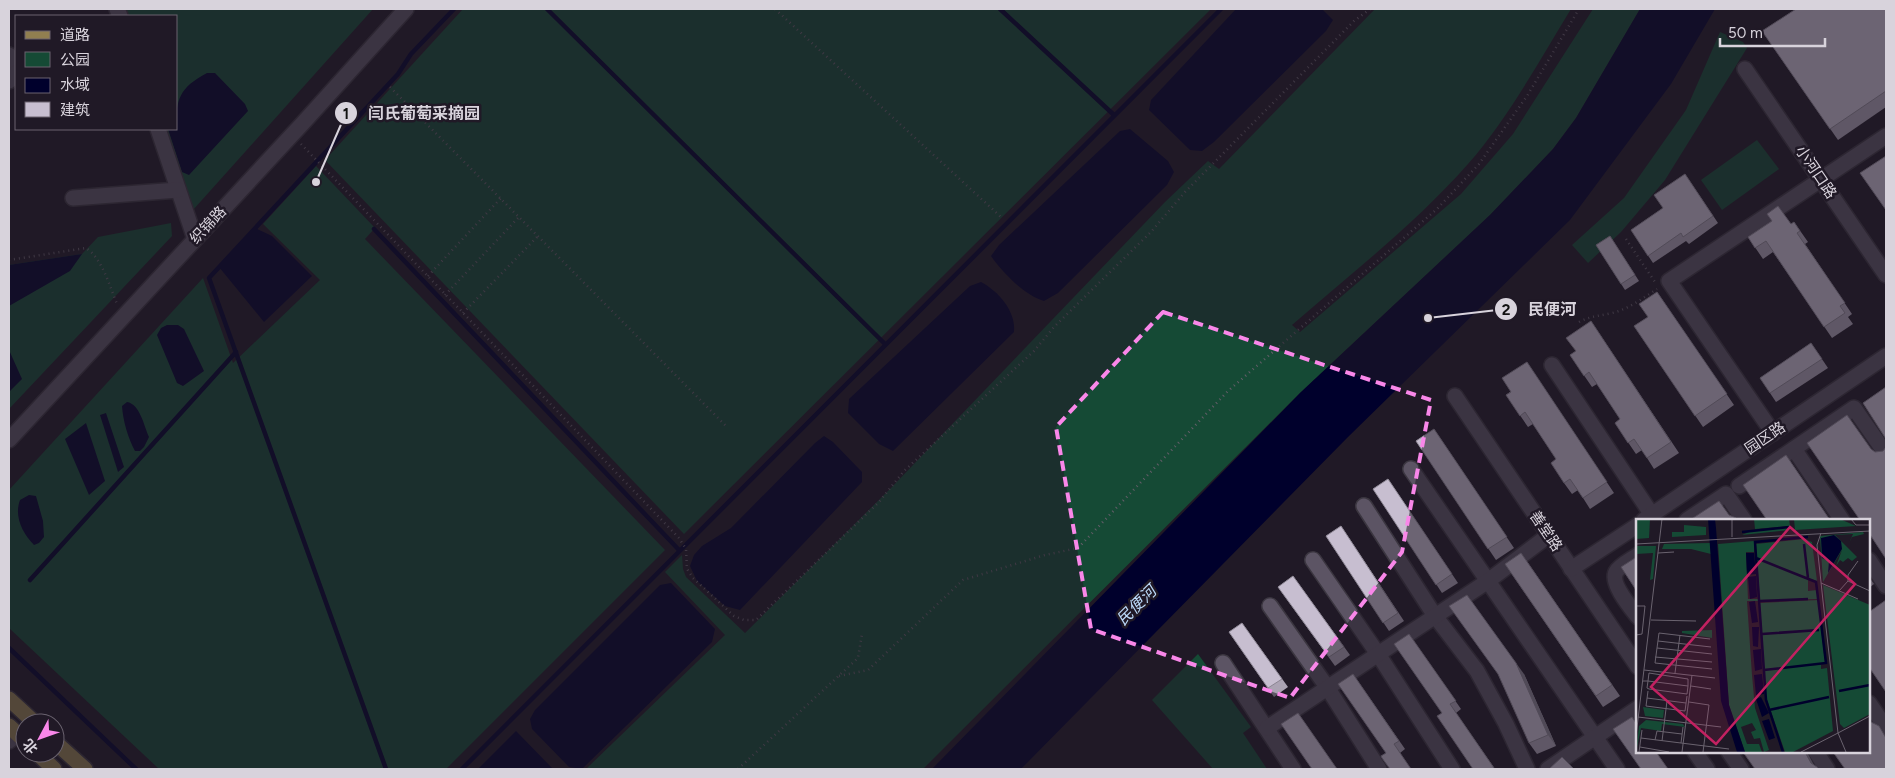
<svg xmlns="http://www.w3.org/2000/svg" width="1895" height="778" font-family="Figtree,'Noto Sans SC',sans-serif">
	<rect width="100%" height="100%" fill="#201926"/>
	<!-- green -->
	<g fill="#154a35">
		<path d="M125,9H373L193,210L165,129H176V16H128Z"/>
		<path d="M463,9H1211L684,534L325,160Z"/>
		<path d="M1375,9H1571C1539,61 1509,117 1468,164C1416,223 1352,273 1292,325L1300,332L1461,194L1513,134L1593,9H1640L1576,118L1553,149L1490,215L1300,393L923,769H586L725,635L665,572L682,555L683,569L686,577L745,633L890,489L1165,202L1208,161L1219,169Z"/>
		<path d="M1720,32L1743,42L1747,48L1665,180L1621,232L1588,263L1572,245L1624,198L1686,110Z"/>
		<path d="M1757,140L1779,169L1722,210L1701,180Z"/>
		<path d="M316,166L375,228L365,239L665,550L446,769H159L9,628V490L203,278L233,363L320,280L263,224Z"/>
		<path d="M171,223L172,236L9,409V265L82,254L98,237Z"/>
		<path d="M1198,654L1251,727L1243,733L1267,769H1213L1152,700Z"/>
	</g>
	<!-- water -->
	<g fill="#00002c">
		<path d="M1236,9H1322L1333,20L1326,31L1214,142L1202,151L1190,150L1149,110L1151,100Z"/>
		<path d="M1640,9H1715L1671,84L1570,220L1348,437L1021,769H932L1300,393L1490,215L1553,149L1576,118Z"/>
		<path d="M207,73H215L245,104L248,111L189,175L182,172L168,129H176C176,99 179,88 207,73Z"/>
		<path d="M1130,129L1168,161L1174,172L1167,185L1058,293L1044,301C1024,295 1003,273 991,256L999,245L1120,131Z"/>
		<path d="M255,228L272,236L312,276L264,322L219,267Z"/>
		<path d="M82,254L70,271L9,306V265Z"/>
		<path d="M981,282C998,291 1016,311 1014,332L893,451L879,444L848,413L849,399L970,286Z"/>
		<path d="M167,325H178L184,329L204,371L183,386L177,383L157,335L161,328Z"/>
		<path d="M9,350L22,379L9,392Z"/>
		<path d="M127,402C140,404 144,426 149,437L144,447L140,451H135C128,438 123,421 122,406Z"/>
		<path d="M106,413L124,467L118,472L100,415Z"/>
		<path d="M86,423L105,481L89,495L65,439Z"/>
		<path d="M824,436L833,442L862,472V482L740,610L725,606L697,581L690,566L694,555L702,546L731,528L815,443Z"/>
		<path d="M29,495L36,496L43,521L44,537L39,543L34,545C22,533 14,516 20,500Z"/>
		<path d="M671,583L715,629L712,642L582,769L569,767L532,729L530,719L535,710L660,585Z"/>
		<path d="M516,731L553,769H478Z"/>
	</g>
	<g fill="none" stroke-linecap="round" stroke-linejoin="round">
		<!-- stream -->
		<g stroke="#00002c" stroke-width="4.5">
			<path d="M547,9L885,344"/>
			<path d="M1000,9L1114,115"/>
			<path d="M374,229L679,550"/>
			<path d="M30,580L236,352"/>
			<path d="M9,648L136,769"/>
			<path d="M386,769L209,278L398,74L411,54L454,9"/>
			<path d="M462,769L1221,9"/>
		</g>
		<defs>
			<g id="minor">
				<path d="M117,9L120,16"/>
				<path d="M9,55L16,67"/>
				<path d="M1745,69L1886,275"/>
				<path d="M9,81L16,73"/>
				<path d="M158,129L195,239"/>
				<path d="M73,198L178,190"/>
				<path d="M1552,365L1652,515"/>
				<path d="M1455,396L1638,667"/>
				<path d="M1773,433L1669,281L1886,136"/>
				<path d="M9,440L303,123L406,9"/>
				<path d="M1794,449L1842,520"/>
				<path d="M1411,469L1617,769"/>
				<path d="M1739,486L1854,408L1886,454"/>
				<path d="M1364,506L1435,616L1477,671L1506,724L1527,769"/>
				<path d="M1644,520L1886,356"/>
				<path d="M1687,520L1726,494L1744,520"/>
				<path d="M1638,555C1631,560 1620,565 1616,572C1610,583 1631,608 1638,617"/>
				<path d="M1313,560L1378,654L1452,769"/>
				<path d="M1869,560L1886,586"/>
				<path d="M1571,569L1638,525"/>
				<path d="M1270,606L1327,687L1379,769"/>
				<path d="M1223,663L1293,769"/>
				<path d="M1869,703L1886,728"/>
				<path d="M1267,728L1488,581L1549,535"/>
				<path d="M9,741L17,734"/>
				<path d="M1695,752L1707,769"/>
				<path d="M1729,752L1741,769"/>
				<path d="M1816,752L1827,769"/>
				<path d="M1548,769L1638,708"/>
			</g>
			<g id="major">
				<path d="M9,699L35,723"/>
				<path d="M9,726L25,741"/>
				<path d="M55,742L85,769"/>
				<path d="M37,753L54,769"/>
			</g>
		</defs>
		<!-- minor casing -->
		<use href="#minor" stroke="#3b3640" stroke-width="18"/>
		<!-- major casing -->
		<use href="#major" stroke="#3b3640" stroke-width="18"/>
		<!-- path -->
		<g stroke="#645e69" stroke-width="2.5" stroke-dasharray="1 4" stroke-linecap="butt">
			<path d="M775,9L1001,217"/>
			<path d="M390,87L727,427"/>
			<path d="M301,144L679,538L686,549L687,569L693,578L734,616L744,620H756L879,502L904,471L1034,351L1054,327L1151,232L1185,192L1354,21L1370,9"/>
			<path d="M1626,239L1655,282"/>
			<path d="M9,260L86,248C102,258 110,287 117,304"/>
			<path d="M428,276L501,198"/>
			<path d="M445,295L519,217"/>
			<path d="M463,313L538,236"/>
			<path d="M1579,322C1590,316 1600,316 1612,313C1629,309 1643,298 1657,289"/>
			<path d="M839,676L868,670L963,580L1045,555L1078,548L1228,391L1437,209L1479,164L1527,96L1579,9"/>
			<path d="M738,769L858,658L862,634"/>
		</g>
		<!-- minor -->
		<use href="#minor" stroke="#5c5464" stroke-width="15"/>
		<!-- major -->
		<use href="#major" stroke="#917f50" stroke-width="15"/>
	</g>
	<!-- wall -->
	<g fill="#aba3b3">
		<path d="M1886,9V107L1838,140L1762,31Z"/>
		<path d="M1685,174L1718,223L1689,244L1686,241L1653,263L1631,230L1663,208Z"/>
		<path d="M1772,221L1791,224L1794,222L1808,242L1805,244L1852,314L1848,317L1853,324L1832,338L1773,252L1763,259L1748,237Z"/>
		<path d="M1610,236L1639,281L1625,290L1596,245Z"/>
		<path d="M1657,292L1734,405L1703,427L1634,326L1648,317Z"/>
		<path d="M1591,321L1679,453L1654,469L1642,450L1636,454L1615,423L1620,419L1597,384L1592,387L1570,355L1576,351Z"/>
		<path d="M1811,343L1828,368L1776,402L1760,378Z"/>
		<path d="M1534,373L1614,493L1590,509L1578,490L1572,494L1564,483L1556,459L1533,424L1528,427L1506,395Z"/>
		<path d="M1434,429L1514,548L1496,560L1416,441Z"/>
		<path d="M1388,479L1458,583L1442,593L1373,489Z"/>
		<path d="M1341,526L1404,621L1389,631L1326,536Z"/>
		<path d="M1521,553L1620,696L1603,707L1505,564Z"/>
		<path d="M1293,576L1350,655L1335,666L1278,587Z"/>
		<path d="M1869,577L1874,584L1869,588Z"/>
		<path d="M1242,623L1288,687L1274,697L1229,632Z"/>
		<path d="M1409,634L1461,709L1456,713L1495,769H1473L1442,713Z"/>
		<path d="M1353,674L1405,749L1400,753H1386Z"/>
		<path d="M1524,674L1556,746L1537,754L1529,743Z"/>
	</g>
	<!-- shaded-wall -->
	<g fill="#8b8592">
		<path d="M1516,663L1524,674L1556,746L1548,735Z"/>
		<path d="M1805,752H1807L1816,769L1811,763Z"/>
	</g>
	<!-- building -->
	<g fill="#c7bed0" stroke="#8b8592">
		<path d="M1796,9H1886V91L1830,129L1762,31Z"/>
		<path d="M1886,156V210L1860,173Z"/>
		<path d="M1685,174L1713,216L1683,237L1681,233L1648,256L1631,230L1663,208L1654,195Z"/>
		<path d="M1778,206L1791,224L1794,222L1800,231L1797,233L1845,303L1840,306L1845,313L1824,327L1766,241L1755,248L1748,237L1772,221L1767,214Z"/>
		<path d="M1610,236L1635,275L1621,284L1596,245Z"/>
		<path d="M1657,292L1727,394L1695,416L1634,326L1648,317L1639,304Z"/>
		<path d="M1591,321L1671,442L1647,458L1634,439L1628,443L1615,423L1620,419L1589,372L1584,376L1570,355L1576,351L1566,338Z"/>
		<path d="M1811,343L1822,359L1770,393L1760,378Z"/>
		<path d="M1527,362L1607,482L1583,498L1570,479L1564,483L1551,463L1556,459L1525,412L1520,416L1506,395L1511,392L1502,378Z"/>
		<path d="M1886,387V439L1863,403Z"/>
		<path d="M1847,415L1871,449L1875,452L1883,451L1886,447V559L1869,533V520H1860L1807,443Z"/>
		<path d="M1434,429L1507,537L1488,549L1416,441Z"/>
		<path d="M1786,455L1830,520H1767L1743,485Z"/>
		<path d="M1388,479L1452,574L1436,585L1373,489Z"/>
		<path d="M1719,501L1729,515L1736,518L1737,520H1690Z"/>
		<path d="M1341,526L1398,613L1383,623L1326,536Z"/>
		<path d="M1521,553L1612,685L1596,696L1505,564Z"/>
		<path d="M1638,556V593L1621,567Z"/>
		<path d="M1293,576L1344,647L1329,657L1278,587Z"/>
		<path d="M1467,595L1516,663L1548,735L1529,743L1498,674L1449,606Z"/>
		<path d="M1886,600V692L1869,667V612Z"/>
		<path d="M1242,623L1282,679L1268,688L1229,632Z"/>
		<path d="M1409,634L1456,701L1450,704L1494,768L1491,769H1473L1437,716L1442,713L1394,644Z"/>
		<path d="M1353,674L1399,741L1394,744L1411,769H1390L1382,758L1381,756L1386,753L1338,684Z"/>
		<path d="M1298,713L1337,769H1312L1281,724Z"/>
		<path d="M1632,717L1638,726V752H1656L1668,769H1641L1613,729Z"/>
		<path d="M1869,720L1871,722L1879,726L1886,738V769H1845L1833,752H1869Z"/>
		<path d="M1743,752H1805L1811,763L1817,767L1819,769H1755Z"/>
		<path d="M1562,757L1574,769H1549Z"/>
	</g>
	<!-- marked area -->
	<path d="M0 0H1895V778H0ZM1163,312L1431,400L1402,552L1290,698L1091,629L1056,427Z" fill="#201926" fill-opacity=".55" fill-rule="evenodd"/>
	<path fill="none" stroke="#f987e9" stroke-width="4" stroke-dasharray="10 6" stroke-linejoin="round" d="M1163,312L1431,400L1402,552L1290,698L1091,629L1056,427Z"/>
	<g text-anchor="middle" stroke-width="5" stroke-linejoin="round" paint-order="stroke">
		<!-- street labels -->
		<g font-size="15" fill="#d8d3dc" stroke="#201926">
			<text transform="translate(1816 172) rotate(56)" y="5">小河口路</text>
			<text transform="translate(208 225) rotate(-47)" y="5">织锦路</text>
			<text transform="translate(1765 438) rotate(-34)" y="5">园区路</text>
			<text transform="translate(1546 531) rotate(56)" y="5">善堂路</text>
		</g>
		<!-- water labels -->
		<g font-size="16" font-style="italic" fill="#bcdafa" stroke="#201926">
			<text transform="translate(1136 605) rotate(-45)" y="6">民便河</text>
		</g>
	</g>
	<!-- overview -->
	<g transform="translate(1636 519)">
		<rect width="234" height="234" fill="#201926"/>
		<path d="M0,0H14L13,19L0,20ZM118,0H153L154,7L119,10ZM158,0H204L220,7L159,11ZM48,6L70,8V16L36,18V13H48ZM152,9L153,11L106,16L118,11ZM227,13L228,15L216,18L213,24L217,15L199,16L221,38L216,42L212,39L207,43L204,41L200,47L206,31L187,63L184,17ZM168,20L176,23L181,62L172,59V72L181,71L182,80L124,81L120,25ZM118,22V33H110L112,80H122V82H111L116,156L119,189L133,231L128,233L124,219L118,220L115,213L120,211L116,204L105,208L111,225H123L126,233H109L93,186L82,25ZM74,24L75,35L55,30H26L28,25ZM0,27H20L17,60L14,61L17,34L0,35ZM187,66L234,86V195L208,209L204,205ZM182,81L189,144L161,147L185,146V150L191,149L197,212L157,233H149L130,178L124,84ZM76,111V119L46,114V112ZM7,188L28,191L27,199L9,197ZM10,201L47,205L49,208L26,205L25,212L5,209L0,233L3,207Z" fill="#154a35"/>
		<path d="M72,0H79L80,9L93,186L109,233H101L85,182ZM198,16L205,22L206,30L192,54L193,42L186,39L185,19ZM110,34H118L120,55L111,56ZM120,57L121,78L114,80L112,58ZM119,82L122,103L116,104L113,83ZM116,108H123L122,128L117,127ZM125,130L126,150L119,152L117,131ZM126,155L128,175L120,176L118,156ZM125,178L133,194L126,198L120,180ZM133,200L139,219L133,221L126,202Z" fill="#00002c"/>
		<path fill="none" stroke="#00002c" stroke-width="2.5" d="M106,13L153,8M168,25L172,59M120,39L180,63L190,144L128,151M124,82L172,80M126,115L183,111M203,172L234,166M133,191L193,178M147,233L130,181L119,23L172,18"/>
		<path fill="none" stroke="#6a636f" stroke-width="1" d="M215,0L220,6H234M185,14L181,26L187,82L202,214L210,233M96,18V0M0,25L234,12M22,34L38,33M212,62V56L222,42M185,64L222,80M203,72L212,62L234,72M0,87H9L6,115L0,116M15,101L60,102M74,120L23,114L19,144L76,150M22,122L75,128M21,129L76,135M19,138L76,143M8,151L79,159M39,154L44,116M7,162H12L52,167V160L13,154L12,162L11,169L13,170L51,175L52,167M55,167L75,170M12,172L10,187L49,192L51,177M11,179L50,184M53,183L73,186L67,233M2,198L85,208M202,214L234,197M0,217L26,0M5,219L93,230M19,221L21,212L46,215M26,222L31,182M45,224L47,208M4,228L33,233M3,233L6,211M46,233L56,156M165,233L202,214"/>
		<path fill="#c32161" fill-opacity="0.15" stroke="#c32161" stroke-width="2.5" d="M154,8L219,65L80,225L15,168Z"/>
		<rect width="234" height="234" fill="none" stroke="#d8d3dc" stroke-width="2.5"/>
	</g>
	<!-- callouts -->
	<path fill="none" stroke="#d8d3dc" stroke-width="2" d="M316 182L346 113M1428 318L1506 309"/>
	<g fill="#d8d3dc" stroke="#201926" stroke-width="2">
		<circle cx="316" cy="182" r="5"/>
		<circle cx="1428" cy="318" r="5"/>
		<circle cx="346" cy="113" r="12"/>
		<circle cx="1506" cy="309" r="12"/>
	</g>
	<g font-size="15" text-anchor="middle" font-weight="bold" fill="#111">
		<text x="346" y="119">1</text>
		<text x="1506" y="315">2</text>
	</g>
	<g font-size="16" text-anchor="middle" font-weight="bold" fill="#d8d3dc" stroke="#201926" stroke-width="5" stroke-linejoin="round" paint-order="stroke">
		<text x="424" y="119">闫氏葡萄采摘园</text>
		<text x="1552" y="315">民便河</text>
	</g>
	<!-- border -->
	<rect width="1895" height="778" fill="none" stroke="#d8d3dc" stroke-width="20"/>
	<!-- legend -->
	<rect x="15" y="15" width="162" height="115" fill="#201926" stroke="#6a636f"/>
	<rect x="25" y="31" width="25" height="8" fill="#917f50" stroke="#6a636f"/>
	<text x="60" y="40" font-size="15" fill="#d8d3dc">道路</text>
	<rect x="25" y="52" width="25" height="15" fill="#154a35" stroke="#6a636f"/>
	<text x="60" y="65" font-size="15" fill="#d8d3dc">公园</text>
	<rect x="25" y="78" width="25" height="15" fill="#00002c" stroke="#6a636f"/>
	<text x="60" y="90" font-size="15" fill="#d8d3dc">水域</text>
	<rect x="25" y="102" width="25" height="15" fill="#c7bed0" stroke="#6a636f"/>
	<text x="60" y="115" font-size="15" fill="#d8d3dc">建筑</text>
	<!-- north arrow -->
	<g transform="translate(40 738) rotate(229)"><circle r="24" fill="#201926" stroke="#6a636f"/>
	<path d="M0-4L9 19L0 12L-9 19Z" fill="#f987e9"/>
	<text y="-8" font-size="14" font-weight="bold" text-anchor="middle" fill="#d8d3dc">北</text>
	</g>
	<!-- scale -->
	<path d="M1720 38v8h105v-8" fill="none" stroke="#d8d3dc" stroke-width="2.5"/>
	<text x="1728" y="38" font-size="15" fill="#d8d3dc" stroke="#201926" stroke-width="4" paint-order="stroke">50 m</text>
</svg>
